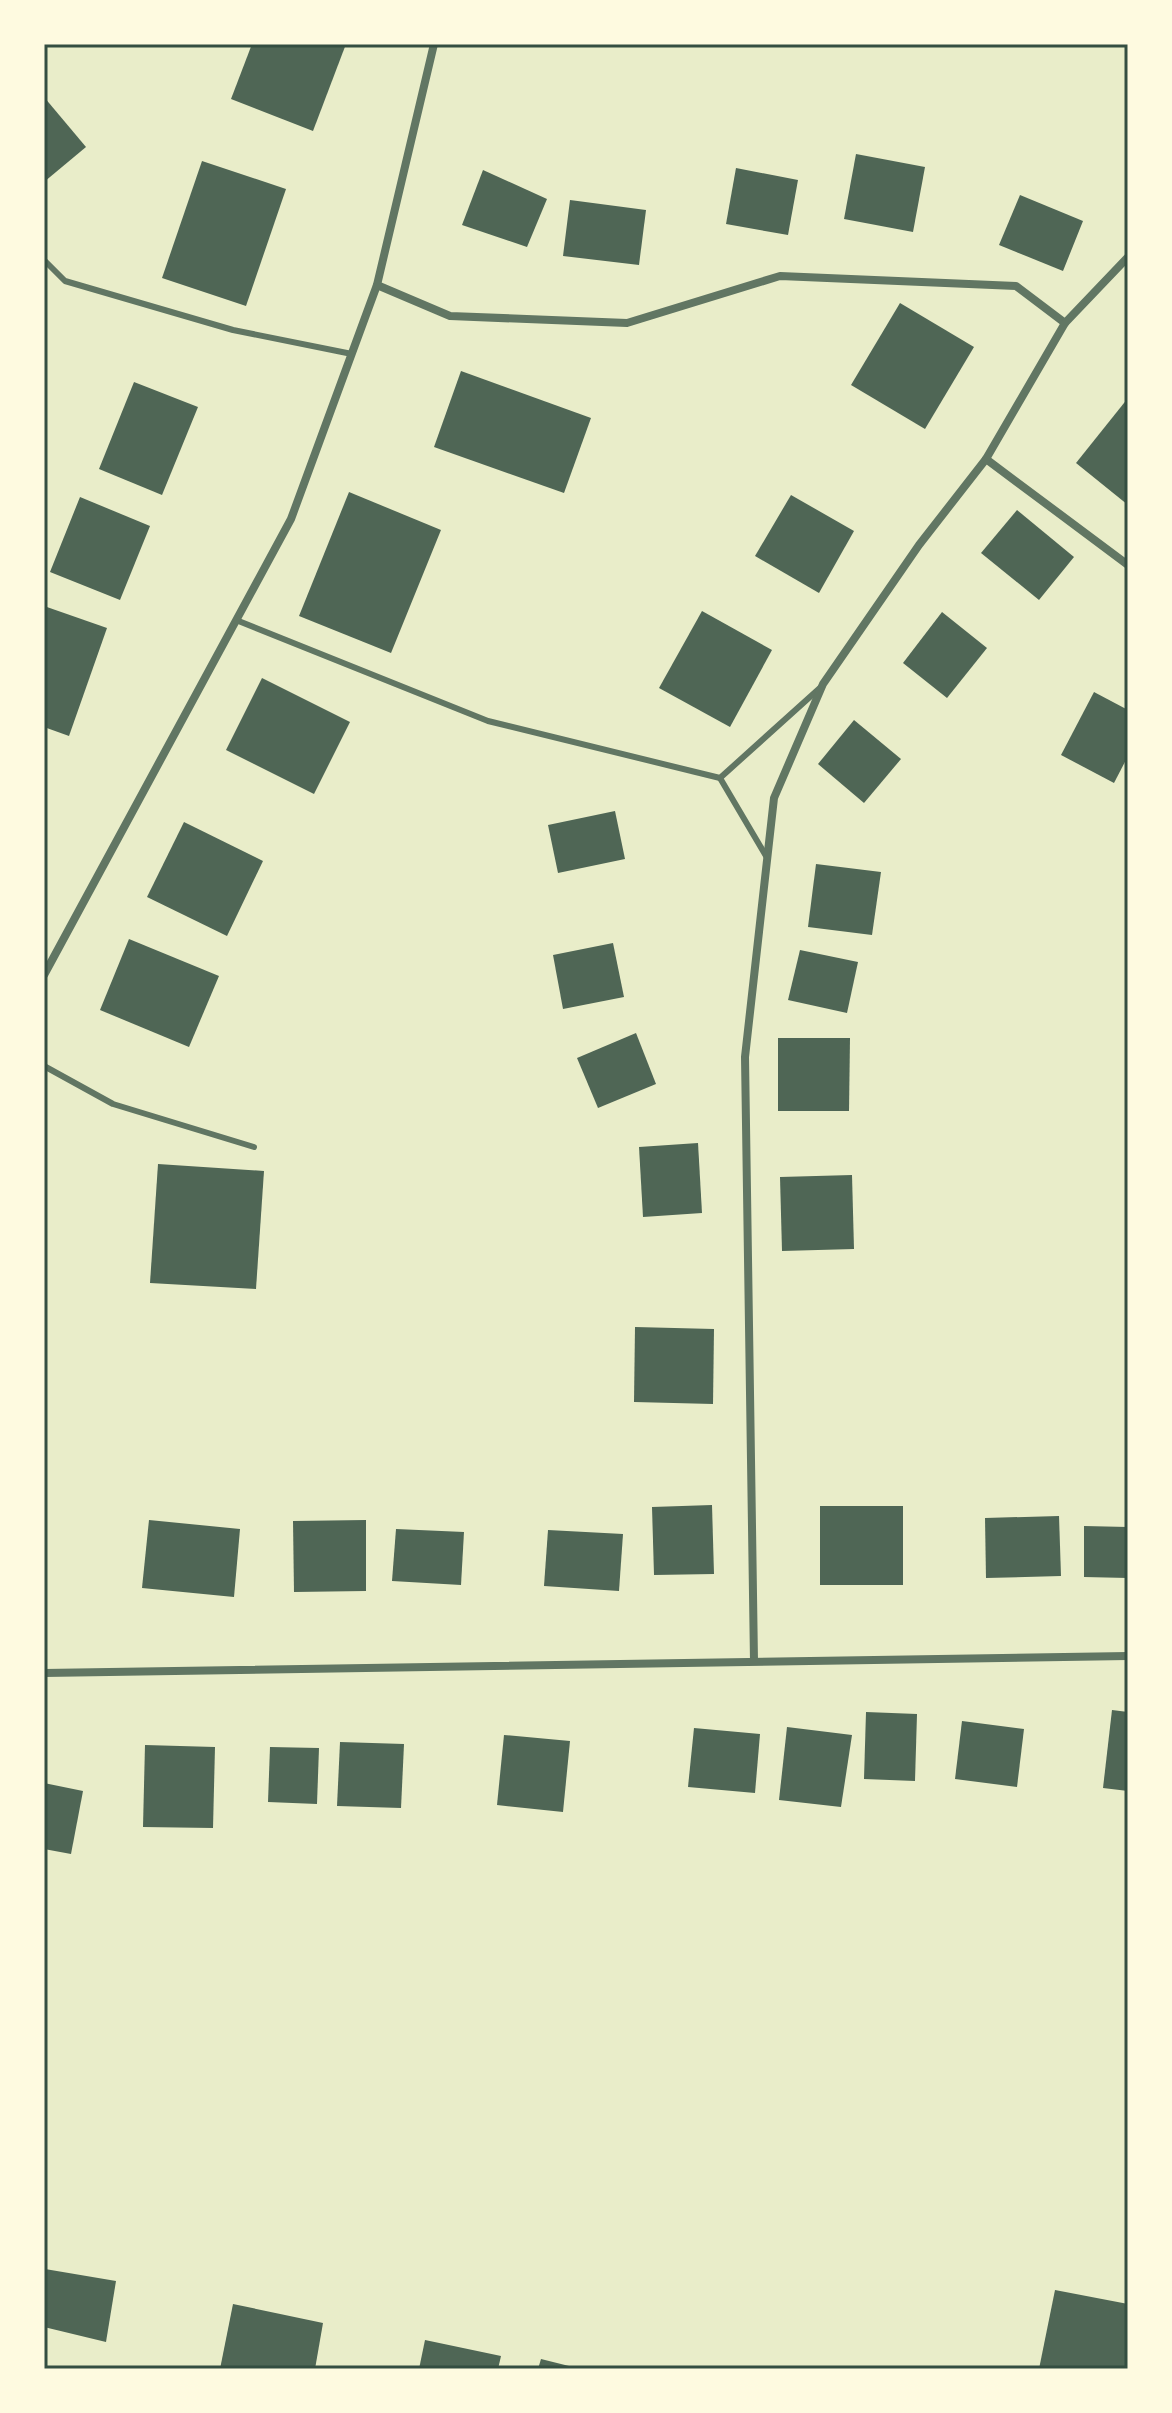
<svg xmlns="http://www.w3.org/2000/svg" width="1172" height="2413" font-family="'Open Sans',sans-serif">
	<rect width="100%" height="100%" fill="#e9edc9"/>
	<!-- building -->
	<g fill="#4f6655">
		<path d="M252,44H346L313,131L231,99Z"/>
		<path d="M44,97L86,147L44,182Z"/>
		<path d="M856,154L925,167L913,232L844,219Z"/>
		<path d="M202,161L286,189L246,306L162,278Z"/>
		<path d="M736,168L798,180L788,235L726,224Z"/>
		<path d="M483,170L547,199L527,247L462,225Z"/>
		<path d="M1020,195L1083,221L1063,271L999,245Z"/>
		<path d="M570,200L646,210L639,265L563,256Z"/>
		<path d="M900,303L974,347L925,429L851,385Z"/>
		<path d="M461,371L591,418L564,493L434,447Z"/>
		<path d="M134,382L198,407L162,495L99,469Z"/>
		<path d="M1128,398V505L1076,463Z"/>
		<path d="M349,492L441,530L391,653L299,616Z"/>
		<path d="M791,495L854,531L819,593L755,556Z"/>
		<path d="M80,497L150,526L120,600L50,572Z"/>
		<path d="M1017,510L1074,557L1039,600L981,553Z"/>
		<path d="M44,606L107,628L69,736L44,727Z"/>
		<path d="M702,611L772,650L730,727L659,688Z"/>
		<path d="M942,612L987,648L947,698L903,663Z"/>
		<path d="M262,678L350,722L314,794L226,750Z"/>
		<path d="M1094,692L1128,710V756L1114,783L1061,755Z"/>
		<path d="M854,720L901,759L864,803L818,764Z"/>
		<path d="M615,811L625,859L558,873L548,825Z"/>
		<path d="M184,822L263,861L227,936L147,897Z"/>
		<path d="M816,864L881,872L872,935L808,927Z"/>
		<path d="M129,939L219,976L189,1047L100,1010Z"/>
		<path d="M613,943L624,997L563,1009L553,955Z"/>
		<path d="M800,950L858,962L847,1013L788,1000Z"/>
		<path d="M636,1033L656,1084L598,1108L577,1058Z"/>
		<path d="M778,1038H850L849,1111H778Z"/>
		<path d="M698,1143L702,1213L643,1217L639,1147Z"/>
		<path d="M158,1164L264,1171L256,1289L150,1283Z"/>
		<path d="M852,1175L854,1249L782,1251L780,1177Z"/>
		<path d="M635,1327L714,1329L713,1404L634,1402Z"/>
		<path d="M712,1505L714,1574L654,1575L652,1507Z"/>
		<rect x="820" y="1506" width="83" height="79"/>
		<path d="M1059,1516L1061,1576L986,1578L985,1518Z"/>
		<path d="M149,1520L240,1529L234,1597L142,1588Z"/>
		<path d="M366,1520V1591L294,1592L293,1521Z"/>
		<path d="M1084,1526L1128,1527V1578L1084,1577Z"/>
		<path d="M396,1529L464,1532L461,1585L392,1581Z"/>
		<path d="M548,1530L623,1534L619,1591L544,1586Z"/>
		<path d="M1112,1710L1128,1712V1791L1103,1788Z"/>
		<path d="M866,1712L917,1714L915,1781L864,1779Z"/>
		<path d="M962,1721L1024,1729L1017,1787L955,1779Z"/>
		<path d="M787,1727L852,1735L841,1807L779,1800Z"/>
		<path d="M694,1728L760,1734L755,1793L688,1787Z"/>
		<path d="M504,1735L570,1741L563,1812L497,1805Z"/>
		<path d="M340,1742L404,1744L401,1808L337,1806Z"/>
		<path d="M145,1745L215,1747L213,1828L143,1827Z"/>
		<path d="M270,1747L319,1748L317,1804L268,1802Z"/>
		<path d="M44,1783L83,1791L71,1854L44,1849Z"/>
		<path d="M45,2269L116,2281L106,2342L44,2327Z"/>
		<path d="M1055,2290L1128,2304V2369H1039Z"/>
		<path d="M233,2304L323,2323L315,2369H220Z"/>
		<path d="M425,2340L501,2356L498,2369H419Z"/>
		<path d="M541,2359L577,2368V2369H538Z"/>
	</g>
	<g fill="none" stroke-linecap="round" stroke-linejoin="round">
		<!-- service -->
		<g stroke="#617663" stroke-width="6">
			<path d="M44,260L65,281L233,330L352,354"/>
			<path d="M236,620L488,721L720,778L821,687"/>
			<path d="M720,778L766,856"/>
			<path d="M44,1066L113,1104L254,1147"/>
		</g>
		<!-- minor -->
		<g stroke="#617663" stroke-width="8">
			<path d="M377,285L450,316L627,323L780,276L1016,286L1065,323"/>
			<path d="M986,459L1128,565"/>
			<path d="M44,975L291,519L377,285L434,44"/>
			<path d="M754,1661L745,1057L774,798L823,684L919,545L986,459L1065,323L1128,257"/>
			<path d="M44,1673L1128,1656"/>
		</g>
	</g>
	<!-- border -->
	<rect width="1172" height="2413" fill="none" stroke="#fefae0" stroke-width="92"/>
	<rect x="46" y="46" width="1080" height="2321" fill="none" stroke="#344e41" stroke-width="3"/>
</svg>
